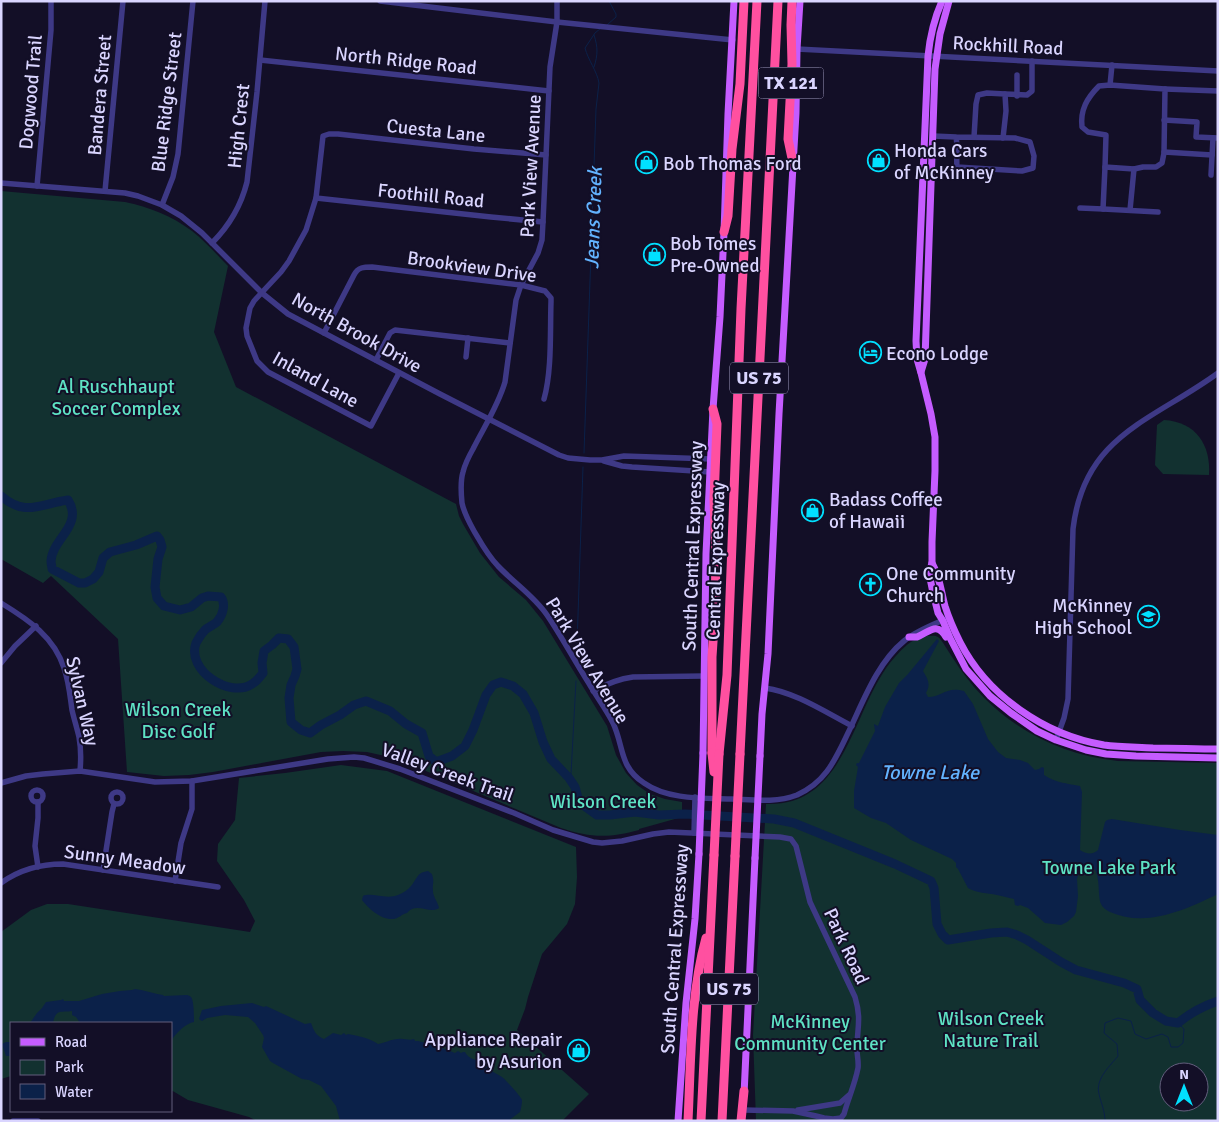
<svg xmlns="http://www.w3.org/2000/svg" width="1219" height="1122" font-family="Signika,sans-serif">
	<rect width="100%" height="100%" fill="#130f27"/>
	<!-- green -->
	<g fill="#123130" fill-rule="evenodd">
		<path d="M1,191L125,202C149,207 172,216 192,231C205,241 216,254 228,266L214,332L236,387L456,504L459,516L463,524L480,553L499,577L526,600L543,621L607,726L616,755L626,773L637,785L650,794L665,799L682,802V817L639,829V830C610,838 590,838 561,828L407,763L385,756L367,752L343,751L321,752L213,772L189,775L164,776L127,772L118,639L51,576L43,583L1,559Z"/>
		<path d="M1164,420C1196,422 1211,445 1209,475L1163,474L1155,465L1157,425Z"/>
		<path d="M927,636C931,636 935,635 938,637C941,639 943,643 945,646C954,660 963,674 974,687C1012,730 1061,755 1118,761L1218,763V1121H756L753,1035L766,804C849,807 852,704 895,657C901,650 908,643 916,639C919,638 923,637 927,636ZM1169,1072H1199V1102H1169Z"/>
		<path d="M341,765L387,771L576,847L577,877L575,904L567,924L542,954L528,997L525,1009L517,1030L589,1094L562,1121H257L249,1117L188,1100L171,1090V1023H11V1076L1,1079V932L31,910L47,904H68L250,932L255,921L244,900L217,861L218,844L235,820L239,778L285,773Z"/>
	</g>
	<!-- water -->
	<g fill="#0b2149">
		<path d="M937,639L939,641L923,671C928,679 931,684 926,693L928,697C942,697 946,686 964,691L973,704L988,739L998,752L1006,758L1020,760L1028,763L1035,770L1039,769L1042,767L1044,768V775C1057,783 1065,783 1080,786L1082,792L1080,850C1086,854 1093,855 1098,850L1105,822L1107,820L1112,819L1180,830L1218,835V894C1185,910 1146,928 1110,912C1106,910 1103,908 1101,904C1096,893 1104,859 1081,867L1077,879L1078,896L1076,912L1074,916L1067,922L1061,925L1045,923L1028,908L1020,905L1018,906L1015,905L1014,899C1008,898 1003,896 997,895C987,893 977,893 968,888L958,869L956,867V863L952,859L911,840L886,823L871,818L854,808V791L858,767L856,765L857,763H859L875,731L874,724L878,726L885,707L899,683L908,674Z"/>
		<path d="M428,871C432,874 432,873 433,878C434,882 432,887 433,891C433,897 438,902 439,908C429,915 417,901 407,913C402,914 398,919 393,919C381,920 368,908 362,900L363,896C372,892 386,900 398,895C403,893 408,890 411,886C417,879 417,872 428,871Z"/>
		<path d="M135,989C145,990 154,994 163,995L164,996L187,995C188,995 190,996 191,997C194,1000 194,1018 194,1022C186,1023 175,1034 171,1041V1023H80L76,1017L72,1015V1011C61,1013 56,1008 53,1023H30L37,1013L42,1008L46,1002L61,1000L63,999L64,1001H79L102,994L120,991L132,990Z"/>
		<path d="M252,1003L264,1007L266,1006L305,1024L311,1023C314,1031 316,1036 324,1039L333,1033L341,1035L344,1033L346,1035L348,1034C358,1036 370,1038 378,1044C385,1043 391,1039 398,1039C404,1038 409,1041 414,1039L415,1041H418C431,1044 443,1048 455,1053L458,1051L461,1053L463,1052H465C468,1059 477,1060 483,1062C488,1070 494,1072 502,1077C505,1079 521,1097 522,1100C522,1104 521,1109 520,1112L508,1121H340L336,1106L321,1086L309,1080L302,1079L273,1063L270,1061L262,1047L264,1038L263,1035L255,1023L248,1017L225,1015L207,1018L202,1021L199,1019L202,1010L221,1006Z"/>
		<path d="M6,1042H11V1056H6L2,1044Z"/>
	</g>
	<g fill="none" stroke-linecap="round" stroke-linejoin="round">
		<!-- stream -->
		<g stroke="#0b2149" stroke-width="1">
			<path d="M607,25L616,17V14L609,1"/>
			<path d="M594,67C598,55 598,47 594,35"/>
			<path d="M584,453L596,109L599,83C597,71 588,60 585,48L595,33L601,28"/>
			<path d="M577,645L583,467"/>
			<path d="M572,782L571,774L576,681"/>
			<path d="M1105,1121C1105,1111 1101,1103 1099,1094C1095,1079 1110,1066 1118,1056L1117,1044L1104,1033L1105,1023L1118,1018L1131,1021L1135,1034L1146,1039L1162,1034L1168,1037L1171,1047H1178L1183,1043L1184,1029L1178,1023"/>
		</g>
		<!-- river -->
		<path stroke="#0b2149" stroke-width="9" d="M1,496C25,517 40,504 68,500C84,525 52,539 51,561C51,564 52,566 52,569L79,583H85L93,579L99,572L103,558L110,552L136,545L157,536L160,540L162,547L158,559L155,587L157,598L164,606L180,610L191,607L202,598L208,596L221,597C226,604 223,615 217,622C214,625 208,627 205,630C202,633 198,639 196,643C186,670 230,699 252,684C256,682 260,677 263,673L262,663L264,651L272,645L279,638L288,639L294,647L297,669L295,676L291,685L289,698L291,722L301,730L310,733L321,725L340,715L354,705L366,701L390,711L406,724L422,733L429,756L436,762L452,756L465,746L473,730L486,695L493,685L501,682L513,686L523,694L534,713L543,742L551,759L569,778L575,787L579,802L597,815H610L635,812L659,815L685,814L774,819L794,823L895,864L931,881L934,888L937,924L942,934L948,940L991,933L1007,932L1017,935L1027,940L1061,962L1076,970L1124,983L1137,989L1140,1000L1153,1013L1166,1021L1178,1023C1190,1013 1203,1006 1218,1001"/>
		<!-- minor -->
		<g stroke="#3e3986" stroke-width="5.5">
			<path d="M380,1L557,22L733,40"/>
			<path d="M557,1V22L550,67L543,222L542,240L538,253L521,285L516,300L505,382C498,406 484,427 473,449C469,456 465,464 463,472C460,482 461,493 462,503C464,513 469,522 474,531C481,543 488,556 498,566C514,583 534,596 547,615C562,637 574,660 588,682C596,696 606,709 613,723C624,746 619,767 644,783C668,800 704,798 732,799C754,800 776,803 797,795C826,782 835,760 848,733C863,702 877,663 904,641C916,631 932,625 946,619"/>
			<path d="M797,49L1218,71"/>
			<path d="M260,60L549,91"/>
			<path d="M1017,75V96"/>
			<path d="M1110,85L1165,89L1164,153L1162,163L1156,167H1143L1134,169L1105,167L1106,135L1088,132L1082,127C1080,110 1087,98 1099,86L1110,85L1112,65"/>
			<path d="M1165,89L1218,91"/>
			<path d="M1005,94L1027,95L1032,91V61"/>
			<path d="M1164,120L1197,122L1196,137L1218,138"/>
			<path d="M933,136L956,137C958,147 956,157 957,167L1022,171L1033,168L1034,156L1030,142L1015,138L956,137"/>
			<path d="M974,137L976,104L978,95L987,93L1005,94L1006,111L1003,138"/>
			<path d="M1164,152L1212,155"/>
			<path d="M1211,175L1213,138"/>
			<path d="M1,183L125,193L138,196L162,205L181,216L202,233L262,293L288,314L440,394L559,455L568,458L590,460H602L624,456L711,459"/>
			<path d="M37,186L51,30V1"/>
			<path d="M105,191L123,1"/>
			<path d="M316,198L491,217L543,222"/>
			<path d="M162,205L173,177L178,154L193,1"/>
			<path d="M1080,208L1103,209L1105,167"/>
			<path d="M1103,209L1158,212"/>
			<path d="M1130,210L1134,169"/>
			<path d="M212,243C230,225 241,206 247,182L257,92L265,1"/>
			<path d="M324,333L354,275C358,267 364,267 372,267L521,285L545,291L551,298V302C550,331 552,371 544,399"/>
			<path d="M466,357L468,338"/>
			<path d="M376,360L390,333L395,330L510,343"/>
			<path d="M399,373L371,426L268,372L257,361L247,336L246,328L250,308L254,301L281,272L289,261L306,230L316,198L323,136L329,134H338L474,149L546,155"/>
			<path d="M604,461L622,466L632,467L710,472"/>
			<path d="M1,603C29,620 54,637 64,668C69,682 70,696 72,710C74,719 77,728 79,737C81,748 81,760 80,771"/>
			<path d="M1,663L15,646L36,626"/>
			<path d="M765,688C795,692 825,712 852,726"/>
			<path d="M593,691C606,684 618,679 633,677L704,676"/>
			<path d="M1056,740L1064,718L1068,699L1073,529C1084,435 1152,421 1218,373"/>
			<path d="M1,783L26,776L43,774L80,771L155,782L192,781L328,759L354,757L364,758L400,769L514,813L553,830L593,842L602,843L622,841L653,834L669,832L780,837L791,839L796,846L810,902L855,997C861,1017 858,1025 857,1044C856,1052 859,1060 858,1068C855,1084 848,1099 844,1114L841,1118L833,1119L824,1118L816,1116L793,1111L744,1110"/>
			<circle cx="37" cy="796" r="6"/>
			<circle cx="117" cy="798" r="6"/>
			<path d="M38,802V818L35,846L38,867"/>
			<path d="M694,833L695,797"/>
			<path d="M103,870L112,812L114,804"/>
			<path d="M175,881L181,843L192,809V781"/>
			<path d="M1,883C19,870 41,864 63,864L218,887"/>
			<path d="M798,1110L840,1103L849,1095"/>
			<path d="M13,1121H38"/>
		</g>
		<!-- major -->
		<g stroke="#c55cff" stroke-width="7">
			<path d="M942,1C934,19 930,36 928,56L916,341L917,359L921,373L931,414L935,437V471L932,542V563L929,573L933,593L938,613L943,621L950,638L966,669L990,696L1011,713L1037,731L1056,740L1086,750L1106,754L1136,756L1218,758"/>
			<path d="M921,372L925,359L935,69L940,34L949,1"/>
			<path d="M932,563C940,577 941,591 945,606C949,619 954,630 960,642C987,695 1044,735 1104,745C1120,747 1136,747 1153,748C1175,748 1196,749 1218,749"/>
			<path d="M909,637C912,637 915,637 917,637C929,632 937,621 946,637"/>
			<path d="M703,753L706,554L713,409L720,317L724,232L728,114L734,1"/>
			<path d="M760,756L762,714L768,654L779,414L796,113L797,49L800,1"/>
			<path d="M744,1095L755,858"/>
			<path d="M678,1121L686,1003L695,919L699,854"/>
		</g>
		<!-- highway -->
		<g stroke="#ff50a0" stroke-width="9">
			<path d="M792,1L791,25L792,64L788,139L793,163"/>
			<path d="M724,232L728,216L732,149L740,84L744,1"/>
			<path d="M712,753V657L715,611L716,556L714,499L717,424L713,409"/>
			<path d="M719,754L727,675L741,309L757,1"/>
			<path d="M740,754L778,1"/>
			<path d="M688,1121C691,1062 690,995 706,938"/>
			<path d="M701,1121L714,855"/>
			<path d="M722,1121L735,856"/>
			<path d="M741,1121L744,1091"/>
		</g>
		<!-- major-bridge -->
		<g stroke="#c55cff" stroke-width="7">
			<path d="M699,854L703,753"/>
			<path d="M755,858L760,756"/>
		</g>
		<!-- highway-bridge -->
		<g stroke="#ff50a0" stroke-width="9">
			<path d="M712,753L714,772"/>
			<path d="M714,855L719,754"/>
			<path d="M735,856L740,754"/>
		</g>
	</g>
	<!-- icons -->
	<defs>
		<symbol id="shop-ring" viewBox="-11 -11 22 22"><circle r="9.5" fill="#130f27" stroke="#01e0ff" stroke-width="1.5"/><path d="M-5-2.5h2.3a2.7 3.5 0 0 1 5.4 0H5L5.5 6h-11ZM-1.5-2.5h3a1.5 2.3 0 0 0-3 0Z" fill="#01e0ff"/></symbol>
		<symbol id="hotel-ring" viewBox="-11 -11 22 22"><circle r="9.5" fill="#130f27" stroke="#01e0ff" stroke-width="1.5"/><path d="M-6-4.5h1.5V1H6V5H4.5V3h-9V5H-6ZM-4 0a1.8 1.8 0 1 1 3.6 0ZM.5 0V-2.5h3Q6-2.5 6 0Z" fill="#01e0ff"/></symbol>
		<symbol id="church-ring" viewBox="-11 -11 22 22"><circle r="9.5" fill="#130f27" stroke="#01e0ff" stroke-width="1.5"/><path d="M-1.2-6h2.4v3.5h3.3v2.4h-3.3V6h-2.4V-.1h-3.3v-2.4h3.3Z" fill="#01e0ff"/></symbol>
		<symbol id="school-ring" viewBox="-11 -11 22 22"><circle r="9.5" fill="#130f27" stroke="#01e0ff" stroke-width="1.5"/><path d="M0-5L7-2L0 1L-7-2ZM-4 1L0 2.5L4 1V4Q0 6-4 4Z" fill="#01e0ff"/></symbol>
	</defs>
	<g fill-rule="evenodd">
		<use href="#shop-ring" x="866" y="148" width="25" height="25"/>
		<use href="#shop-ring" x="634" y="150" width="25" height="25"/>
		<use href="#shop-ring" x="642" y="242" width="25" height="25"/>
		<use href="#hotel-ring" x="858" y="340" width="25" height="25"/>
		<use href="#shop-ring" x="800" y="498" width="25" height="25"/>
		<use href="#church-ring" x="858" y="572" width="25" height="25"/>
		<use href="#school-ring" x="1136" y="604" width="25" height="25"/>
		<use href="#shop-ring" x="566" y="1038" width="25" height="25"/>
	</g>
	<g text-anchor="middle" stroke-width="4" stroke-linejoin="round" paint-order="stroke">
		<!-- shield labels -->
		<g fill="#130f27" stroke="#9e9abe" stroke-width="1">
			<rect x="758.5" y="67.5" width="65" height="31" rx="4"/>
			<rect x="730" y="362.5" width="58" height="31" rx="4"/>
			<rect x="700" y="973.5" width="58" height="31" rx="4"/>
		</g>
		<g font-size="18" font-weight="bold" fill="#dad5ff">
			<text x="791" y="89">TX 121</text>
			<text x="759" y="384">US 75</text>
			<text x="729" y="995">US 75</text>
		</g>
		<!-- street labels -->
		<g font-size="19" fill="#dad5ff" stroke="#130f27">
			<text transform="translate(1008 45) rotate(3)" y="7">Rockhill Road</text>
			<text transform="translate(406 60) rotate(6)" y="7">North Ridge Road</text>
			<text transform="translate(30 92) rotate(-85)" y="7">Dogwood Trail</text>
			<text transform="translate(99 95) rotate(-85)" y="7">Bandera Street</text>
			<text transform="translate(166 102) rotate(-83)" y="7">Blue Ridge Street</text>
			<text transform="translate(238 126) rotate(-84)" y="7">High Crest</text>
			<text transform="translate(436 130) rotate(6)" y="7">Cuesta Lane</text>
			<text transform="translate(530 166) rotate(-87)" y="7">Park View Avenue</text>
			<text transform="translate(431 195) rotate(6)" y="7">Foothill Road</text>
			<text transform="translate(472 266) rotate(8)" y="7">Brookview Drive</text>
			<text transform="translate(357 332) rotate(29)" y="7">North Brook Drive</text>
			<text transform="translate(316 379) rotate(29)" y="7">Inland Lane</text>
			<text transform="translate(692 546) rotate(-88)" y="7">South Central Expressway</text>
			<text transform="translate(715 561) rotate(-88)" y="7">Central Expressway</text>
			<text transform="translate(588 660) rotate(59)" y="7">Park View Avenue</text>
			<text transform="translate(83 701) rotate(77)" y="7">Sylvan Way</text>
			<text transform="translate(448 772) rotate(20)" y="7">Valley Creek Trail</text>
			<text transform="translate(125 859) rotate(8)" y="7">Sunny Meadow</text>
			<text transform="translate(847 946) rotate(65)" y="7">Park Road</text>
			<text transform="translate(674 949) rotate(-86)" y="7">South Central Expressway</text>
		</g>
		<!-- poi labels -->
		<g font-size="19" fill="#dad5ff" stroke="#130f27" text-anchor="start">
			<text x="894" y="157">Honda Cars<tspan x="894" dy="22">of McKinney</tspan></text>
			<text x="663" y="170">Bob Thomas Ford</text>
			<text x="670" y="250">Bob Tomes<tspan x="670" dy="22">Pre-Owned</tspan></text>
			<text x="886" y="360">Econo Lodge</text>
			<text x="829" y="506">Badass Coffee<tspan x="829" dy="22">of Hawaii</tspan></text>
			<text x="886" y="580">One Community<tspan x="886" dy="22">Church</tspan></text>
			<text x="1132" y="612" text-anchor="end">McKinney<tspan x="1132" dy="22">High School</tspan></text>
			<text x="562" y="1046" text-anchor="end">Appliance Repair<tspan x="562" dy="22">by Asurion</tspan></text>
		</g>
		<!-- park labels -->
		<g font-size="19" fill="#5ee2c4" stroke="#130f27">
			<text x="116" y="393">Al Ruschhaupt<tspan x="116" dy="22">Soccer Complex</tspan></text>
			<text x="178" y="716">Wilson Creek<tspan x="178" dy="22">Disc Golf</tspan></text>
			<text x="603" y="808">Wilson Creek</text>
			<text x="1109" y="874">Towne Lake Park</text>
			<text x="991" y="1025">Wilson Creek<tspan x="991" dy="22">Nature Trail</tspan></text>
			<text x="810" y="1028">McKinney<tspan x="810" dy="22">Community Center</tspan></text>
		</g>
		<!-- water labels -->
		<g font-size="20" font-style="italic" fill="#63b3ff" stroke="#130f27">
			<text transform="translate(593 218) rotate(-88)" y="7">Jeans Creek</text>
			<text x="930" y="779">Towne Lake</text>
		</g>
	</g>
	<!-- border -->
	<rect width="1219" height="1122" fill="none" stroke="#dad5ff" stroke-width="5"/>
	<!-- legend -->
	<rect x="10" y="1022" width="162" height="90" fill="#130f27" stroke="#635e7d"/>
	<rect x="20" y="1038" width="25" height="8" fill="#c55cff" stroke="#635e7d"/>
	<text x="55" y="1047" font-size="15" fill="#dad5ff">Road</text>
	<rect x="20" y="1060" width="25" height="15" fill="#123130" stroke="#635e7d"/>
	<text x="55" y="1072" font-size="15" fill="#dad5ff">Park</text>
	<rect x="20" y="1084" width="25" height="15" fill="#0b2149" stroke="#635e7d"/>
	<text x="55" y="1097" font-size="15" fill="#dad5ff">Water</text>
	<!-- north arrow -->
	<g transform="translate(1184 1087)"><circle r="24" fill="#130f27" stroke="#635e7d"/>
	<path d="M0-4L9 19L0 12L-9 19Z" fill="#01e0ff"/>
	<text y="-8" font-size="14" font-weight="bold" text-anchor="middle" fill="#dad5ff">N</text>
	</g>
</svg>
